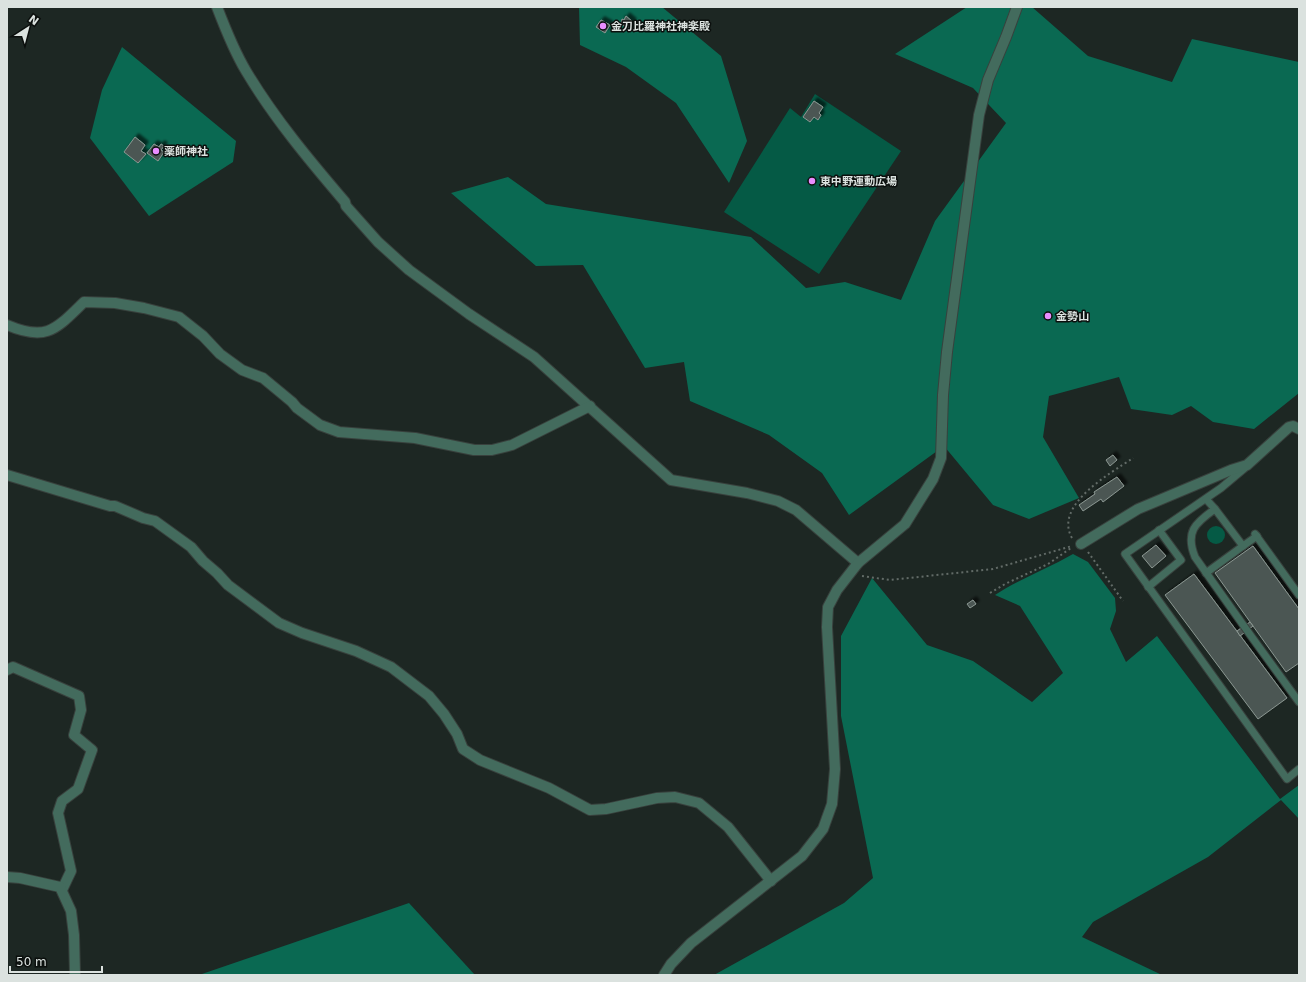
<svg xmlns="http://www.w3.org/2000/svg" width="1306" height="982" font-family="'DejaVu Sans','Noto Sans JP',sans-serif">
	<defs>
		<filter id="shadow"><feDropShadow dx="3.5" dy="-3.5" stdDeviation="1" flood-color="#0009"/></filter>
	</defs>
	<rect width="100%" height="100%" fill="#1d2723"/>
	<!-- green -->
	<g fill="#055a45">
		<path d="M815,94L901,151L819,274L724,212L790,108L801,117Z"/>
		<circle cx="1216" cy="535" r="9"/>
	</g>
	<!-- forest -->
	<g fill="#0a6952">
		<path d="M579,7H662L721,56L747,141L729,183L676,103L626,67L580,45Z"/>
		<path d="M967,7H1032L1088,56L1172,82L1192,39L1299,62V393L1254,429L1213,422L1191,406L1172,415L1131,409L1119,377L1049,396L1043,437L1079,498L1029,519L993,505L944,446L849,515L822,473L769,435L690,401L684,362L645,368L583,265L536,266L451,193L508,177L546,204L751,237L806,288L845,282L901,300L935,221L1006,123L973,88L895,54Z"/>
		<path d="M122,47L236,141L233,162L149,216L90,138L102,90Z"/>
		<path d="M1073,554L1088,562L1115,598L1116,611L1110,629L1126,662L1157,636L1280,799L1299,785V819L1281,800L1208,857L1093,922L1082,937L1162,975H714L844,903L873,878L841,716V636L872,578L927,645L973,661L1032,702L1063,673L1020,606L995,595C1019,579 1047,569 1073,554Z"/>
		<path d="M409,903L475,975H199Z"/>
	</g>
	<!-- building -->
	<g fill="#4b5652" stroke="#8b9792" filter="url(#shadow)">
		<path d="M626,16L633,22L628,29L621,24L622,19L624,20Z"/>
		<path d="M601,20L610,25L605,33L596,27Z"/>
		<path d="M814,101L823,107L819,113L821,115L818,120L814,117L810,122L803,117Z"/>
		<path d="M135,137L145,145L141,151L146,154L138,163L124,152Z"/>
		<path d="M154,144L159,147L161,144L164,146L161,150L164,152L158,161L147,153Z"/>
		<path d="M1113,455L1117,460L1110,466L1106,460Z"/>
		<path d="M1117,477L1124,486L1103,502L1101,499L1083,511L1079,505L1095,494L1094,492Z"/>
		<path d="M1156,545L1166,556L1152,568L1142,556Z"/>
		<path d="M1253,546L1299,609V663L1286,672L1215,573Z"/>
		<path d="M1194,574L1287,698L1258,719L1165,595Z"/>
		<path d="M973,600L976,604L970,608L967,604Z"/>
		<path d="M1250,622L1253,626L1240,636L1237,631Z"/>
	</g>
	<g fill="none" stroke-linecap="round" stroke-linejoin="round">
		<defs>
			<g id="service">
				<path d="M1246,467L1221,488L1125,554L1287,779L1299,769"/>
				<path d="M1206,499L1215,509C1195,523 1185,532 1195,557L1251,636L1299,702"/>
				<path d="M1255,534L1299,595"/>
				<path d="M1243,546L1257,536"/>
				<path d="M1206,573L1243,546L1215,509"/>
				<path d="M1148,587L1181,560L1159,530"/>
			</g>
			<g id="minor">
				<path d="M217,7C225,28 234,51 246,71C274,118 310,161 345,202L346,206L378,242L409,270L469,314L534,357L671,480L747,493L778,501L796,510L858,563"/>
				<path d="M7,325C47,342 56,329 84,302L115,303L144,308L179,317L203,336L220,354L242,370L263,378L292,402L297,408L320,425L339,432L415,438L474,450H492L512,445L590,406"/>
				<path d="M7,475L110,506H115L143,518L155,521L191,547L203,561L217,573L228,585L279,623L302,633L356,651L391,667L429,696L444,714L457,734L463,749L480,760L549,788L590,810L606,809L657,798L675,797L699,803L728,827L771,881"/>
				<path d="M1081,544L1138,509L1231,470L1247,465L1289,427L1293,426L1299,429"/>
				<path d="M7,670L13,667L79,696L81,710L74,735L92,750L78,789L62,801L58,813L71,871L62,890"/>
				<path d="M7,877L20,878L60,887L71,911L74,935L75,975"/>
			</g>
			<path id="tertiary" d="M664,975L671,964L691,943L802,856L823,829L832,804L835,769L827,627L828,607L837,590L858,563L905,524L933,479L941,458L943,395L947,352L979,115L988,80L1006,37L1017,7"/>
		</defs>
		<!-- service casing -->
		<use href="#service" stroke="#38413d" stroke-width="9"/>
		<!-- minor casing -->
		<use href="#minor" stroke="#38413d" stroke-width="12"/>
		<!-- tertiary casing -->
		<use href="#tertiary" stroke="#38413d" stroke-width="12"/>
		<!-- path -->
		<g stroke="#626b67" stroke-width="2" stroke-dasharray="2 3" stroke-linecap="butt">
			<path d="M1072,538C1053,505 1111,473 1133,458"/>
			<path d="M1088,552L1123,601"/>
			<path d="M862,576L890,580L993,569L1072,546"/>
			<path d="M990,593L1005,584L1048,564L1071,548"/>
		</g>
		<!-- service -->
		<use href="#service" stroke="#436b5d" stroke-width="7"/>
		<!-- minor -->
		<use href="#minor" stroke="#436b5d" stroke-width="10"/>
		<!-- tertiary -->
		<use href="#tertiary" stroke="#436b5d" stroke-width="10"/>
	</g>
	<!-- markers -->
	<g fill="#e98dfe" stroke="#0b0f0d" stroke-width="1.5">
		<circle cx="603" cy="26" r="4"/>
		<circle cx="156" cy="151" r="4"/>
		<circle cx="812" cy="181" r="4"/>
		<circle cx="1048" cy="316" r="4"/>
	</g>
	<g text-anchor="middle" stroke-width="3" stroke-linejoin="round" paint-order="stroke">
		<!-- poi labels -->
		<g font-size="11" font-weight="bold" fill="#dbe2df" stroke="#0b0f0d" text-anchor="start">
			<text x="611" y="30">金刀比羅神社神楽殿</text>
			<text x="164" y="155">薬師神社</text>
			<text x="820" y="185">東中野運動広場</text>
			<text x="1056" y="320">金勢山</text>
		</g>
	</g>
	<!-- border -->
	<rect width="1306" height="982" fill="none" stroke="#dbe2df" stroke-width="16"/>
	<!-- north arrow -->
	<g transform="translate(28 28) rotate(36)" stroke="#0b0f0d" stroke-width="3" paint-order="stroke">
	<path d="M0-3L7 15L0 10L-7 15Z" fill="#dbe2df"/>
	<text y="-6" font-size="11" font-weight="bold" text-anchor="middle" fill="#dbe2df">N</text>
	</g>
	<!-- scale -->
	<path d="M10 966v6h92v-6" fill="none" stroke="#dbe2df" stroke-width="2"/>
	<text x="16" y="966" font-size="12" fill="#dbe2df" stroke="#0b0f0d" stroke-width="3" paint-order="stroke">50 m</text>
</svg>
